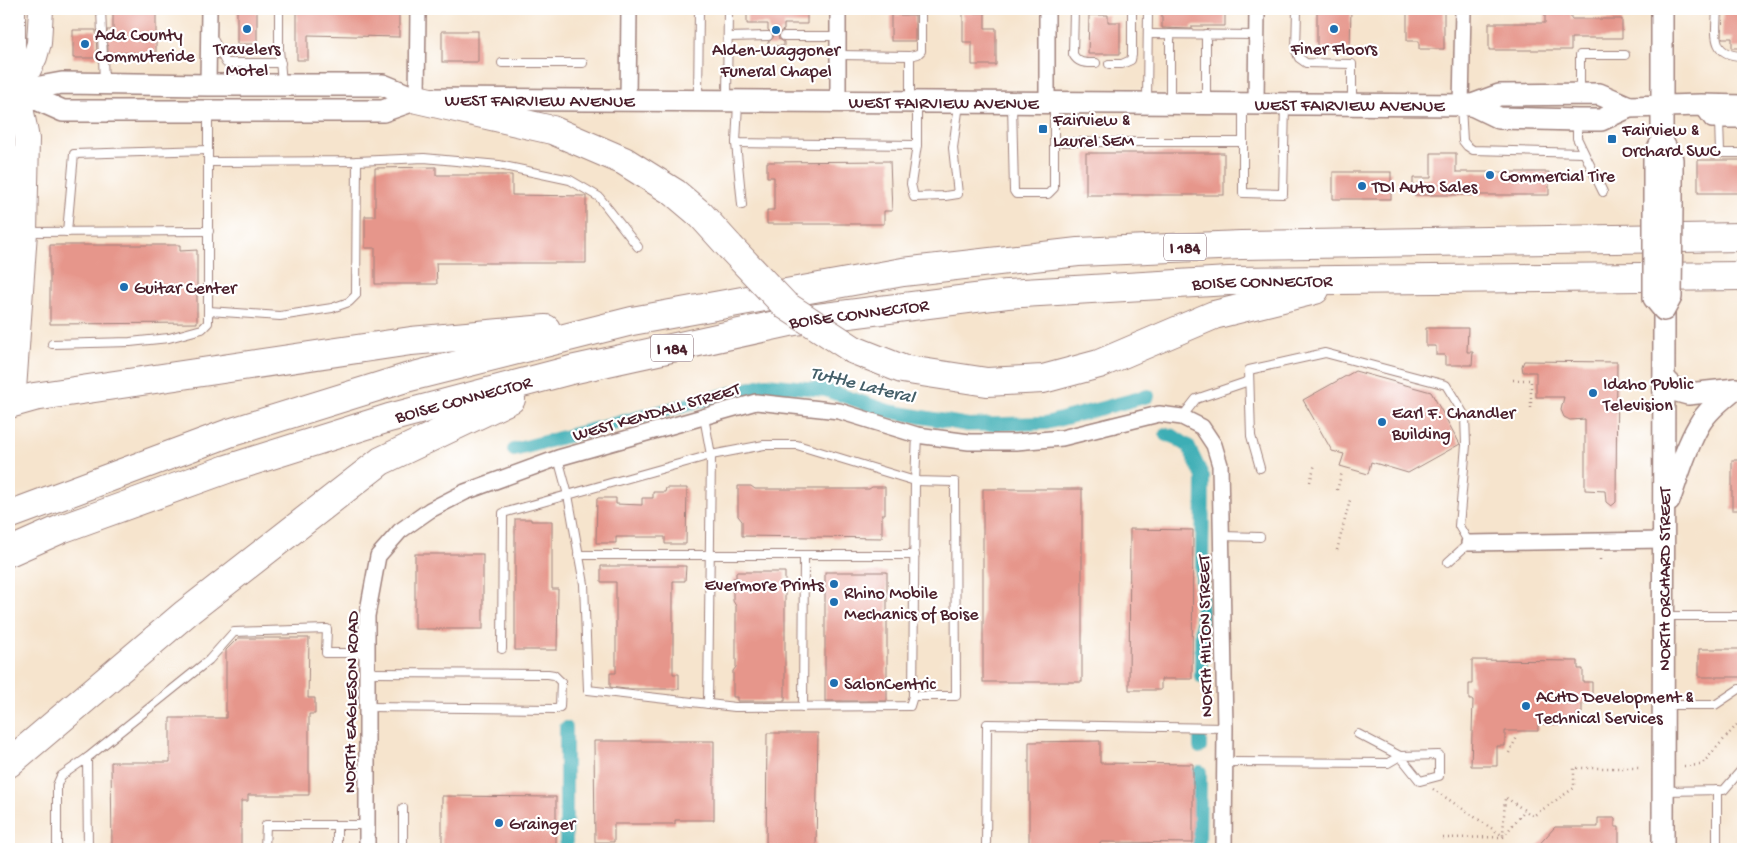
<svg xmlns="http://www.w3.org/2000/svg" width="1752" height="858" font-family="'Gochi Hand',sans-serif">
	<rect width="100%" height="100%" fill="#fff"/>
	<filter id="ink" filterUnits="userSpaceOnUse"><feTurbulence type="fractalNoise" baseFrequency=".02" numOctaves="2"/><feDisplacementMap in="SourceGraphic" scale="10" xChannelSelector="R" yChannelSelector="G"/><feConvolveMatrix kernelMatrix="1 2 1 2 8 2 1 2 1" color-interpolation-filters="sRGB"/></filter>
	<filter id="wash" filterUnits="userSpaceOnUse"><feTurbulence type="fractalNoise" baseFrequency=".0096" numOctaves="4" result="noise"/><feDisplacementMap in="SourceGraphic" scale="20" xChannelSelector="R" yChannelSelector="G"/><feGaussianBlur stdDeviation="1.12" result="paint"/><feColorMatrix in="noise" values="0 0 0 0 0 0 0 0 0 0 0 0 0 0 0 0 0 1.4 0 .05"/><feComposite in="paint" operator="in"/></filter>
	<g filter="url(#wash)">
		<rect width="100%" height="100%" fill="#f6e4cd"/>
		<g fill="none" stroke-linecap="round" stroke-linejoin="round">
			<!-- canal -->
			<g stroke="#3caeb5" stroke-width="14">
				<path d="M1166,435L1173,436L1188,446L1203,477L1201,676"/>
				<path d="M514,450L766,384L826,390L888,411L968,425L1046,423L1148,396"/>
				<path d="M566,728V849"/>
				<path d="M1200,747V737"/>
				<path d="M1199,846L1200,772"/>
			</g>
		</g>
		<g id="blocks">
			<!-- building -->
			<g fill="#e6968b">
				<path d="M113,9H156V53H108L107,30H113Z"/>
				<rect x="237" y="9" width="20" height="35"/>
				<path d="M297,9L399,11V37L308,35V60H297Z"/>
				<path d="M747,9H807V24H784V30L781,31L778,36L779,39L784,42V46H768V42L771,40L774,36L772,33L768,30V24H747Z"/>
				<path d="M1162,9H1225V26H1192V29L1162,28Z"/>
				<path d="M1317,9H1351L1350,49L1317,48Z"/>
				<path d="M1407,9H1444V49H1419V41H1407Z"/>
				<path d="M1545,9H1571V19H1622V38H1571V50H1489V23H1545Z"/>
				<path d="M1723,9H1743V48H1732V38H1722Z"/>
				<path d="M963,13H985V28H996V65H972V42H963Z"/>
				<rect x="891" y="15" width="24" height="26"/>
				<path d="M1089,15H1108V22H1120V54H1088Z"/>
				<path d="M73,30H96L97,58H73Z"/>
				<rect x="442" y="31" width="36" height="31"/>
				<rect x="1086" y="153" width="138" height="42"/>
				<path d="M1431,153H1456V172H1549V195H1413V178H1431Z"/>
				<rect x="1698" y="160" width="45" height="33"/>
				<path d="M890,161L892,211H884V224H767V210H774V177H767V162Z"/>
				<path d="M436,167V175H512V195L586,196V263H436L437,284H375V248H365V216H375V168Z"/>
				<rect x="1333" y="172" width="58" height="27"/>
				<path d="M50,245H180V251L197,250V323L50,324Z"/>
				<path d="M1426,328H1468L1467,352H1473L1472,365H1445V355H1436V346H1426Z"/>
				<path d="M1524,361L1617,362L1616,502L1614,504L1611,506L1606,502L1605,491L1585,490V419L1570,420L1564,417L1561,410L1564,397H1536V372H1523L1522,366Z"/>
				<path d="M1355,371L1431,392L1460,444L1408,473L1371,462L1368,474L1340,466L1344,454L1332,451L1303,400Z"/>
				<rect x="1732" y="460" width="11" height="50"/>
				<path d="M738,486H751L755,489H869L872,487H885V514H882V538L742,536V521L738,516Z"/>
				<path d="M666,488H687L686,544H665V537H616V543H596L597,498H616V504L642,505V498H653V492H665Z"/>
				<rect x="983" y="489" width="99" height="193"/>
				<path d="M515,519H531V521H552V589H558L557,650H515Z"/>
				<path d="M1130,529L1193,530L1192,679H1161V690H1129Z"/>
				<rect x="415" y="554" width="68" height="75"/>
				<path d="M601,566H686L685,581H673V674H679V689H625L610,687V673H616V582H601Z"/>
				<path d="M736,572H785V701H737V697H733V671L736,667V606L733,601V578H736Z"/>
				<rect x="825" y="572" width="62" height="129"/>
				<path d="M238,638H309L308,698H315V714H309V795H248V801H241V849H112L111,762H170V718H226V650Z"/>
				<rect x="1699" y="649" width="44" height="28"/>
				<path d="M1472,660L1578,661V669H1583V682H1592V703H1582V713H1577V722H1573V724H1538V731H1505V746H1497V766H1471L1473,700H1469V684H1472Z"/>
				<path d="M767,733H818L816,849H766Z"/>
				<path d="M594,741H714V820H675V824H614V842H595Z"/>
				<path d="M1100,741V763L1193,764V843L1100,842V849H1029V742Z"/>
				<path d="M442,796L556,797V849H442Z"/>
				<path d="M1598,818H1615V827H1619V849H1535L1555,827H1598Z"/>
			</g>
		</g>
	</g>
	<g filter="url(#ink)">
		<use href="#blocks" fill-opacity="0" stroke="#a0827c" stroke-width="1"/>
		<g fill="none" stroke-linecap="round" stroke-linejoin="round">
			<defs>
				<g id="lane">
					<path d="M101,9L104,82"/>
					<path d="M279,9V49L282,83"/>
					<path d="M1074,9L1073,54C1078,64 1086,63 1096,63"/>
					<path d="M1297,9L1296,51L1299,58L1306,63L1352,64V104"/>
					<path d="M1717,9C1716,33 1710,56 1743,56"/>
					<path d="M1148,34L1257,35"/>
					<path d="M1170,34V102"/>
					<path d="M784,36H838"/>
					<path d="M212,37L226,63H281"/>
					<path d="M728,37L768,36"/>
					<path d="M838,55L910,56L918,54L921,51V9"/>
					<path d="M502,63H583"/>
					<path d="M1109,64H1122L1131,60L1132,55V9"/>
					<path d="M1580,92V55H1625"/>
					<path d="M698,99L699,9"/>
					<path d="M727,99L728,9"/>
					<path d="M910,99V56"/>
					<path d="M1147,102L1148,9"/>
					<path d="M1206,102V34"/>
					<path d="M738,103L736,143L917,145V103"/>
					<path d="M1012,104L1014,191L1016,194H1048L1054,188V104"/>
					<path d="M1243,105V193L1283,194L1285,104"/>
					<path d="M1461,106L1463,141L1467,146L1473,150L1583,153"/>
					<path d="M1577,120V138L1603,192"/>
					<path d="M1719,120L1720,153H1743"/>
					<path d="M1054,142H1243"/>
					<path d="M736,143L742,205"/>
					<path d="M917,145L911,184L914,197L945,196L958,194L953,148L959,104"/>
					<path d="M209,162L357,161L424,158L499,165L570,180L599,197L638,247"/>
					<path d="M27,232L209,231"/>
					<path d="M67,232L74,154L208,150"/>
					<path d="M209,311L280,316L332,308L349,302L356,295L357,161"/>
					<path d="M52,344L130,342L169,338L202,329L208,323V112"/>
					<path d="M704,417L711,455L708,704"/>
					<path d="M1182,417L1196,399L1249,381"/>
					<path d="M1260,468L1251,436L1249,370L1325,353L1446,385L1465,416L1466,445L1459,526L1469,543L1448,562"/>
					<path d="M1221,536L1260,537"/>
					<path d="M578,555H915"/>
					<path d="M1665,616H1743"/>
					<path d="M502,649L503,513L711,455L764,445H797L915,481L955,482L956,696H913L910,706L735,707L588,690L584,584L568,495L558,458"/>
					<path d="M367,673L548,674L554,675L561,682L560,707L556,709L367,707"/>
					<path d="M913,696L915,481L917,435"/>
					<path d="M1664,705H1715L1739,689H1743"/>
					<path d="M803,707L804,555"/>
					<path d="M87,758L209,660L234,632L327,629L326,653H367"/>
					<path d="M1224,762L1388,763L1400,756L1420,781L1439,776V755L1400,756L1358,734"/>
					<path d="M1664,791L1724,790L1743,768"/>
					<path d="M403,808V849"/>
					<path d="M57,849V785L61,776L87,758L88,849"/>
					<path d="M265,849L266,825H367"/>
					<path d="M337,849V825"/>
					<path d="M986,849L987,724L1225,728"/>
					<path d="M1717,849V790"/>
				</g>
				<g id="street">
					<path d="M208,85L209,9"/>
					<path d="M417,99L418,9"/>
					<path d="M628,100L629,9"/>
					<path d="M838,101V9"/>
					<path d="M1047,102V9"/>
					<path d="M1256,103L1257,9"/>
					<path d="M1461,105L1463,9"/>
					<path d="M1701,105L1712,120H1743"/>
					<path d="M1469,543L1664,540"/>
					<path d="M367,849V616L378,556L400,531L430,510L465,492L558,458L756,402L839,411L917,435L969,442H1016L1062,438L1159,414L1182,417L1202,427L1214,445L1220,465L1225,728L1224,849"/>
				</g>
				<g id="secondary">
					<path id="s1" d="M18,91L63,111H383L417,99L1472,105L1499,95L1599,94L1629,107"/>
					<path d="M18,91L62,83L208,85H383L417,99"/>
					<path d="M1472,105L1499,118L1577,120H1601L1629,107L1701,105L1743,106"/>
					<path d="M1662,141L1672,159V205"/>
					<path d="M1654,203V157L1662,141V9"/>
					<path d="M1664,378L1677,391L1688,394L1736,389"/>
					<path d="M1669,501C1678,476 1685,449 1699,425C1707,411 1721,400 1734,389"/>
					<path id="s2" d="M1663,849L1664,310"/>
				</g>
				<g id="primary">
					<path d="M17,94L35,57L39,43L41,9"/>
					<path d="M9,393L14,390L25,232L27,139L18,91L13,48V9"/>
				</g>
				<g id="highway">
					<path d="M417,99L552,130L624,161L675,193L701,215L730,247"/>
					<path d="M854,350L902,369L987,382L1043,379L1099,364L1214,315L1315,290"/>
					<path d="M9,404L34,397L411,341L546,329"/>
					<path d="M9,515L229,433L406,378L632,321L903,272L1078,252L1241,245L1743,237"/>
					<path id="s3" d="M9,552L61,529L227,469L389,418L571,370L794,321L1007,294L1229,281L1743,276"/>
					<path d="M9,763L186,613L381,461L511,399"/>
				</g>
			</defs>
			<!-- lane casing -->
			<use href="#lane" stroke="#a0827c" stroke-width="10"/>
			<!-- street casing -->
			<use href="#street" stroke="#a0827c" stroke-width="18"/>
			<!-- secondary casing -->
			<use href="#secondary" stroke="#a0827c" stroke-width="24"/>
			<!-- primary casing -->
			<use href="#primary" stroke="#a0827c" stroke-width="26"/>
			<!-- highway casing -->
			<use href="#highway" stroke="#a0827c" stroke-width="30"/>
			<!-- path -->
			<g stroke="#a0827c" stroke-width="2.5" stroke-dasharray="1 4" stroke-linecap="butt">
				<path d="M1513,380H1531V412"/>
				<path d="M1310,482L1315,464"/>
				<path d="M1337,490L1342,472"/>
				<path d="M1337,550L1350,500"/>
				<path d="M1600,559V564"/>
				<path d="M1509,753L1517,737"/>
				<path d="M1684,766L1701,765L1743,718"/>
				<path d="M1433,789L1503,836L1505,797L1533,816L1574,788V768H1641"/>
				<path d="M1443,838L1503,837L1525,810"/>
			</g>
			<!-- lane -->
			<use href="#lane" stroke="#fff" stroke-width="8"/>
			<!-- street -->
			<use href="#street" stroke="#fff" stroke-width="15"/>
			<!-- secondary -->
			<use href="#secondary" stroke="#fff" stroke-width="21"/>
			<!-- primary -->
			<use href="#primary" stroke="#fff" stroke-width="24"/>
			<!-- highway -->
			<use href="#highway" stroke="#fff" stroke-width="28"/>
			<defs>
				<path id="secondary-bridge" d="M1654,203V298L1664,310L1671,297L1672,205"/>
				<path id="highway-bridge" d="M730,247L785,305L854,350"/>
			</defs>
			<!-- secondary-bridge casing -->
			<use href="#secondary-bridge" stroke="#a0827c" stroke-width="24" stroke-linecap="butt"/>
			<!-- highway-bridge casing -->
			<use href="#highway-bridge" stroke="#a0827c" stroke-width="30" stroke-linecap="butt"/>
			<!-- secondary-bridge -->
			<use href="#secondary-bridge" stroke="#fff" stroke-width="21"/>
			<!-- highway-bridge -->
			<use href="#highway-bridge" stroke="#fff" stroke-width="28"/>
		</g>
	</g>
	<!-- markers -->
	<g fill="#1f6fb2" stroke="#fff" stroke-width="2">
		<circle cx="247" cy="29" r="5"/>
		<circle cx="1334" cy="29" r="5"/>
		<circle cx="776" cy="30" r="5"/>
		<circle cx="85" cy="44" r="5"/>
		<rect x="1038" y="124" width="10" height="10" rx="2.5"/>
		<rect x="1607" y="134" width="10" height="10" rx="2.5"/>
		<circle cx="1490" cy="175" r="5"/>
		<circle cx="1362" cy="186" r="5"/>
		<circle cx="124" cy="287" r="5"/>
		<circle cx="1593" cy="393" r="5"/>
		<circle cx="1382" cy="422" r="5"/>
		<circle cx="834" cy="584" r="5"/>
		<circle cx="834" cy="602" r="5"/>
		<circle cx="834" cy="683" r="5"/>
		<circle cx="1526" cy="706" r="5"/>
		<circle cx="499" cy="823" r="5"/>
	</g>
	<g text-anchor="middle" stroke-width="4.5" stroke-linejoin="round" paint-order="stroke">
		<!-- shield labels -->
		<g fill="#fff" stroke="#80626b" stroke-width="1">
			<rect x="1164" y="233.5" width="42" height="27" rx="4"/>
			<rect x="651" y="334.5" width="42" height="27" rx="4"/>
		</g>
		<g font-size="16" font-weight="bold" fill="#4a1f2b">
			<text x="1185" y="253">I 184</text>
			<text x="672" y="354">I 184</text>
		</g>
		<!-- poi labels -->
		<g font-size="18" fill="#4a1f2b" stroke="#fff" text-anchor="start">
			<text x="95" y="40">Ada County<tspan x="95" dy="21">Commuteride</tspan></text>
			<text x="247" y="54" text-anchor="middle">Travelers<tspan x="247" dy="21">Motel</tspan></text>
			<text x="1334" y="54" text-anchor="middle">Finer Floors</text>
			<text x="776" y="55" text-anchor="middle">Alden-Waggoner<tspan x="776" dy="21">Funeral Chapel</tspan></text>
			<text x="1053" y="125">Fairview &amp;<tspan x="1053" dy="21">Laurel SEM</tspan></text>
			<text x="1622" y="135">Fairview &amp;<tspan x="1622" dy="21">Orchard SWC</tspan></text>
			<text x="1500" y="181">Commercial Tire</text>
			<text x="1372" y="192">TDI Auto Sales</text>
			<text x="134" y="293">Guitar Center</text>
			<text x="1603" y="389">Idaho Public<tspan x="1603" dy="21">Television</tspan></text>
			<text x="1392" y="418">Earl F. Chandler<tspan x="1392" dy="21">Building</tspan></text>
			<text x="824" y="590" text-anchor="end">Evermore Prints</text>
			<text x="844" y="598">Rhino Mobile<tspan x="844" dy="21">Mechanics of Boise</tspan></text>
			<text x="844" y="689">SalonCentric</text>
			<text x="1536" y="702">ACHD Development &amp;<tspan x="1536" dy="21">Technical Services</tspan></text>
			<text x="509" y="829">Grainger</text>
		</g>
		<!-- street labels -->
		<g font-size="18" fill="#4a1f2b" stroke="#fff">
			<text dy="6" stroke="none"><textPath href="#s1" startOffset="528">WEST FAIRVIEW AVENUE</textPath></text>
			<text dy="6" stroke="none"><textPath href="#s1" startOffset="932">WEST FAIRVIEW AVENUE</textPath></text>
			<text dy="6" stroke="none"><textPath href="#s1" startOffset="1338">WEST FAIRVIEW AVENUE</textPath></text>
			<text dy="6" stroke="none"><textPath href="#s3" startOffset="1290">BOISE CONNECTOR</textPath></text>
			<text dy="6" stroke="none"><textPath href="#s3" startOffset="885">BOISE CONNECTOR</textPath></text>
			<text dy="6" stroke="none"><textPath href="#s3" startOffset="480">BOISE CONNECTOR</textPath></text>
			<text transform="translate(656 411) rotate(-16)" y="6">WEST KENDALL STREET</text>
			<text dy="6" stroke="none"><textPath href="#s2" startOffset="270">NORTH ORCHARD STREET</textPath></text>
			<text transform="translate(1204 636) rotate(-91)" y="6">NORTH HILTON STREET</text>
			<text transform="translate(350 702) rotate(-89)" y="6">NORTH EAGLESON ROAD</text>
		</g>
		<!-- water labels -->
		<g font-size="19" font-style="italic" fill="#445f69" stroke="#fff">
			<text transform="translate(863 383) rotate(14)" y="7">Tuttle Lateral</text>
		</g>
	</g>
	<!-- margin -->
	<rect width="1752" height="858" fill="none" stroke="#fff" stroke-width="30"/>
</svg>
